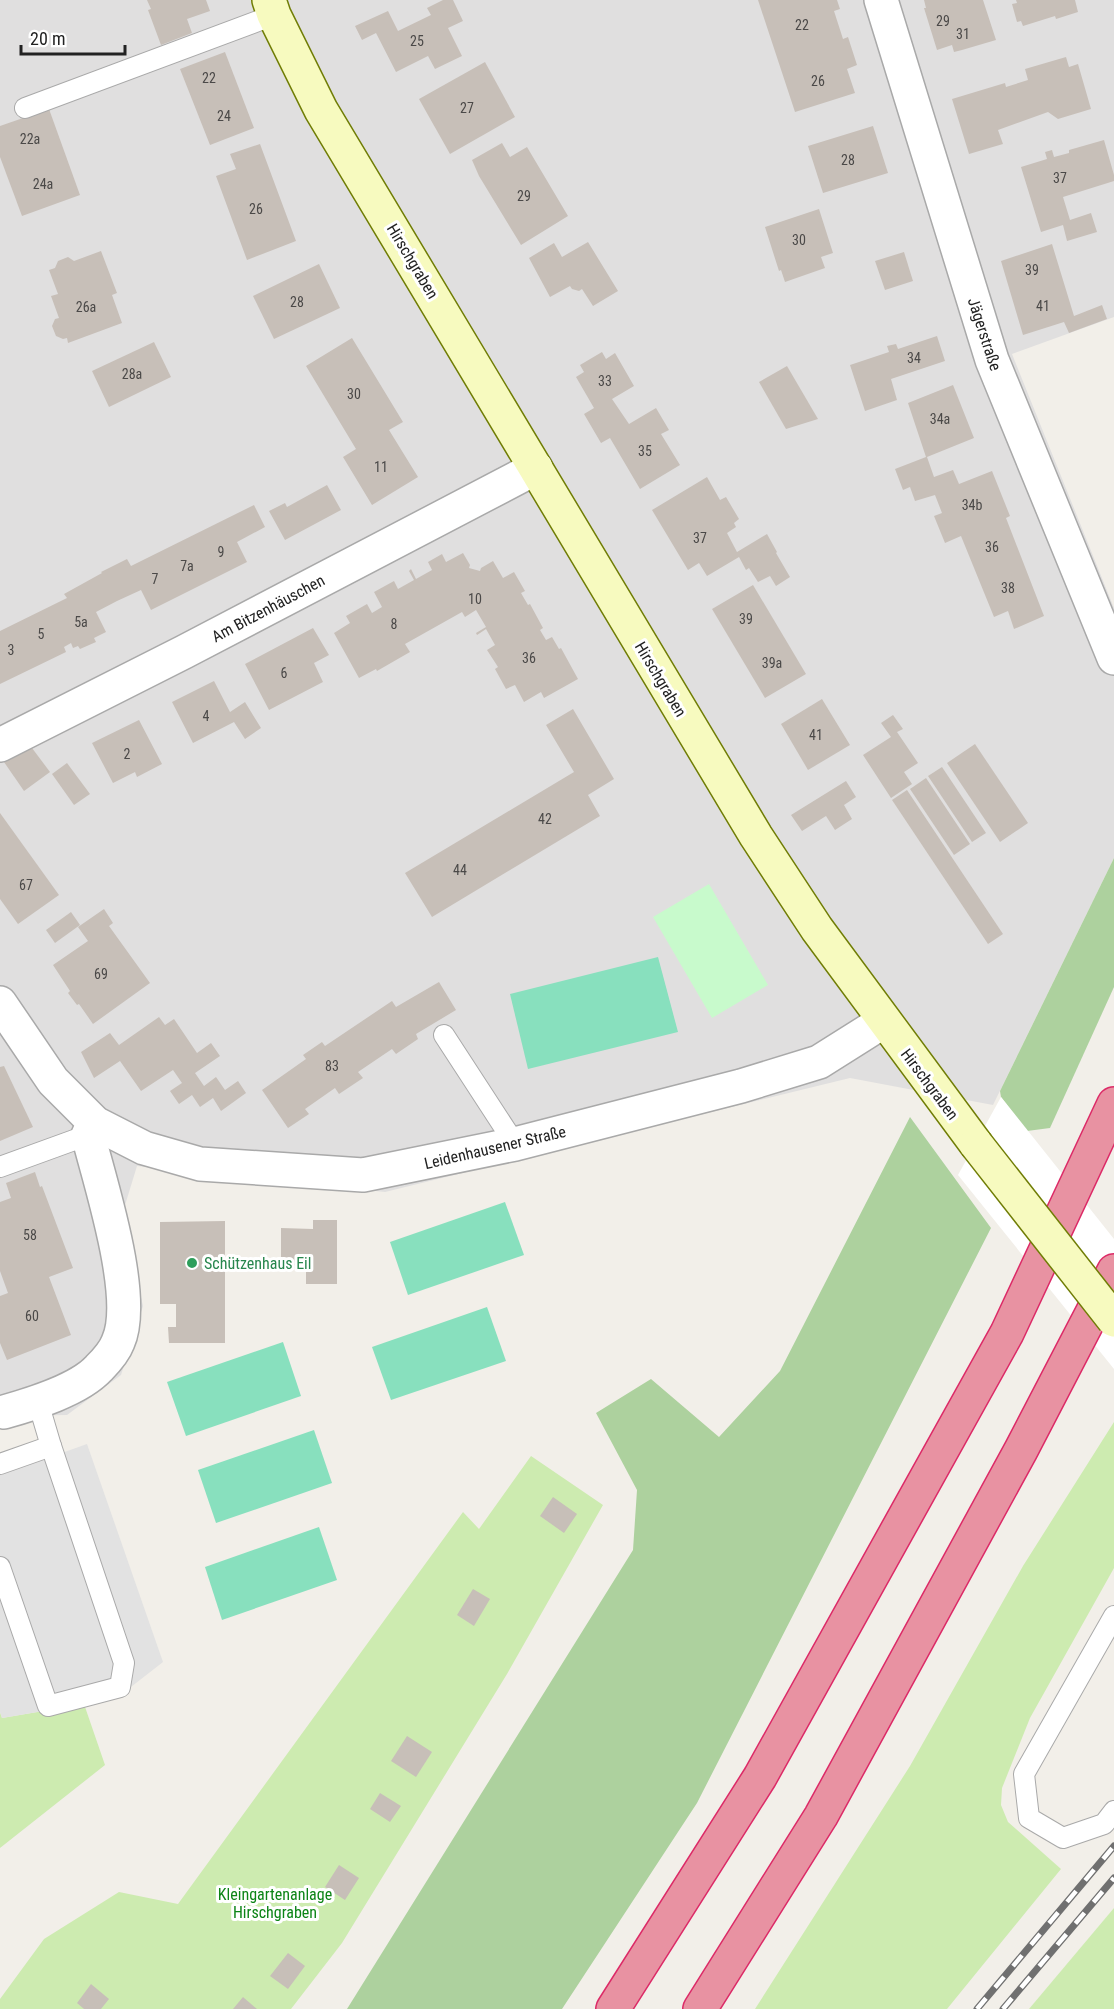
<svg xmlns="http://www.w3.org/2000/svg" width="1114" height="2009" font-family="'Roboto Condensed',sans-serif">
	<rect width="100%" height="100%" fill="#f2efe9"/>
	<!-- residential -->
	<path fill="#e0dfdf" d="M0,0H1114V317L1012,354L1114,608V858L993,1105L850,1078L385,1192L137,1166L122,1215L143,1306L121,1375L67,1415L0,1416Z"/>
	<!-- grass -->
	<g fill="#cdebb0">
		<path d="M1114,1422V1568L1030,1718L1002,1788L1001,1805L1008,1822L1061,1869L947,2009H755L910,1766L1023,1566Z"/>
		<path d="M531,1456L603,1505L507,1674L342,1943L291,2009H0V1999L44,1939L119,1892L178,1904L463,1512L479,1529Z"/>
		<path d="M84,1704L105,1765L0,1848V1712L2,1718Z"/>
		<path d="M1114,1908V2009H1029Z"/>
	</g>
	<!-- forest -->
	<g fill="#add19e">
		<path d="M1114,858V987L1050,1128L1027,1131L1001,1097L1000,1091Z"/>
		<path d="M910,1117L991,1228L697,1803L562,2009H347L633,1550L637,1490L596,1413L651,1379L719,1437L780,1371Z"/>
	</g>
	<!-- park -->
	<path fill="#c8facc" d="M709,884L768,985L712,1018L653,917Z"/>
	<!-- pitch -->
	<g fill="#88e0be">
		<path d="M658,957L678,1032L528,1069L510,994Z"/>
		<path d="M505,1202L524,1255L408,1295L390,1242Z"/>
		<path d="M487,1307L506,1361L391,1400L372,1347Z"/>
		<path d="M283,1342L301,1396L186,1436L167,1382Z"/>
		<path d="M314,1430L332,1483L216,1523L198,1470Z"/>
		<path d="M319,1527L337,1580L222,1620L205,1567Z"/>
	</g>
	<!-- parking -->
	<path fill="#e2e2e2" d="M87,1444L163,1662L127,1690L85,1704L2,1718L0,1712V1475Z"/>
	<!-- pier -->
	<path fill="#fff" d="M1001,1097L1114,1239V1369L958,1175Z"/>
	<!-- building -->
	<g fill="#c7bfb8">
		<path d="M147,0H206L210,11L187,19L192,33L161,45L148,10L151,9Z"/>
		<path d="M443,0H453L463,21L448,28L462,56L435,69L428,56L396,72L376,33L362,40L355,26L388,11L398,31L431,15L427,8Z"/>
		<path d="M758,0H837L840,9L834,11L843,39L848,37L857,65L847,69L855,93L795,112Z"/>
		<path d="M924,0H983L996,40L962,50L954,52L952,45L937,50L924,8H926Z"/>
		<path d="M1016,0H1075L1078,12L1056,19L1055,16L1023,26L1021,21L1017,22L1012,4L1017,3Z"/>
		<path d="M225,52L254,128L210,145L180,69Z"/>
		<path d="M1066,57L1069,67L1078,64L1091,109L1058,119L1048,112L998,130L1003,144L969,154L952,99L1005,83L1006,87L1028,80L1025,69Z"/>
		<path d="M485,62L515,117L450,154L419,99Z"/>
		<path d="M49,109L80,195L22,216L0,157V126Z"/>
		<path d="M873,126L888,173L823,193L808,146Z"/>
		<path d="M1104,140L1114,175V181L1063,197L1070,220L1091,213L1097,232L1067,241L1063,225L1041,232L1021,167L1047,159L1045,152L1052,150L1054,157L1069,153V150Z"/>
		<path d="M502,143L510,157L527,147L568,216L521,245L479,176L472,160Z"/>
		<path d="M260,144L296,241L247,260L216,176L236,169L230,154Z"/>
		<path d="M819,209L833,253L821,257L825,268L785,282L781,270L779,271L765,227Z"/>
		<path d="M588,242L618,291L593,306L582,289L579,291L572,289L570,286L550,297L529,258L554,243L562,257Z"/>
		<path d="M1052,244L1074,316L1102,305L1107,319L1069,333L1064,322L1023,335L1001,261Z"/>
		<path d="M101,251L117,293L112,295L122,323L68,343L67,338L63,339L56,336L52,326L55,319L59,318L51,296L58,294L49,270L55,268L58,261L68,257L74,261Z"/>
		<path d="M904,252L913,281L885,290L875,261Z"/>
		<path d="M319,264L340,308L274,339L253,296Z"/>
		<path d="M937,336L945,361L891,379L897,400L865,411L850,365L889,352L887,346L896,344L898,349Z"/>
		<path d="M352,338L403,422L389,430L418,477L372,505L343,457L356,449L306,366Z"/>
		<path d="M154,342L171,377L109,407L92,371Z"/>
		<path d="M602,352L606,359L615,353L634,386L612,399L629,424L656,408L669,430L661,434L680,465L640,489L610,438L601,443L584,414L594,408L576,377L584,372L580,365Z"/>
		<path d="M787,366L818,419L786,429L759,382Z"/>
		<path d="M953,385L974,438L927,457L934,477L953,470L959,484L992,471L1010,516L1006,518L1044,616L1014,629L1008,611L994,617L961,536L945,543L934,516L942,513L935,495L915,501L910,487L903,490L895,469L926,457L908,403Z"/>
		<path d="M707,477L720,500L726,497L739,519L734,523L736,527L727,533L737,552L767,534L777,552L776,553L790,577L776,586L770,576L758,582L749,568L746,570L739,557L707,576L699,563L688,570L652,510Z"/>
		<path d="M327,485L341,510L285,540L269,511L285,503L287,507Z"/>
		<path d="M254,505L265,527L237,542L247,562L151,610L141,590L117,601L96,612L106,632L94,638L96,642L80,649L78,646L73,648L71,643L64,647L66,652L0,684V631L67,598L64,594L102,573L101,572L127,559L131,566Z"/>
		<path d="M463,553L470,565L469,568L480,571L481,568L493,561L503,578L514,572L525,591L521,593L528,605L530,604L543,628L540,630L546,640L552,637L559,649L561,648L578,679L544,698L541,692L524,702L515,685L506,689L495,669L498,667L487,650L495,645L486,629L477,635L476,633L486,627L476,610L465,617L462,612L405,644L410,652L377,671L376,669L359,678L334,633L350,623L346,616L367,604L372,613L382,607L374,592L394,581L398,589L414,580L409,571L411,569L416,579L432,570L428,562L442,554L446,562Z"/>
		<path d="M753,585L806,674L765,698L712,609Z"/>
		<path d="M313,628L329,655L314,663L323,682L269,710L245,664Z"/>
		<path d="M214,681L230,712L245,702L261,728L245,739L234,722L193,743L172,702Z"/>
		<path d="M822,699L850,745L808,770L781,724Z"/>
		<path d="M573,709L614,779L588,795L600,816L432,917L405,873L574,772L546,725Z"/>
		<path d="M893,715L903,729L897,732L918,763L904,772L912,784L891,798L863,755L891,737L881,723Z"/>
		<path d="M139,720L162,764L137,777L135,772L113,783L92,743Z"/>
		<path d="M975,744L1028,823L1000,842L947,763Z"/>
		<path d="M32,748L50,772L24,791L4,762Z"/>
		<path d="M67,763L90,794L74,805L52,774Z"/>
		<path d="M942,767L986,833L972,842L928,776Z"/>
		<path d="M926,778L970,844L954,855L910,789Z"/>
		<path d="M846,781L856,797L844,805L852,819L835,830L826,816L802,831L791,815Z"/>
		<path d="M907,790L1003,934L988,944L892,800Z"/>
		<path d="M0,813L59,895L18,924L0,899Z"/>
		<path d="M104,909L113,923L109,926L150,983L93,1024L79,1004L77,1005L68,993L70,991L53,965L88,941L78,927Z"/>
		<path d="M71,912L80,925L55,943L46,930Z"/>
		<path d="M439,982L456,1010L416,1034L418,1039L396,1054L392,1049L358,1072L363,1078L339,1094L335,1088L305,1109L309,1114L288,1128L262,1090L306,1059L303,1055L322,1042L325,1046L392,1001L396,1007Z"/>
		<path d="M159,1017L165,1025L174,1019L197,1053L211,1043L220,1056L195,1073L204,1086L216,1077L225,1090L238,1081L246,1093L221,1111L213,1098L200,1107L192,1095L179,1104L170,1091L182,1083L173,1070L141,1091L120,1061L94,1078L81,1052L110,1033L119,1045Z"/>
		<path d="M4,1066L33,1127L0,1141V1067Z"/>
		<path d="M35,1172L40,1187L42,1186L73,1268L49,1277L71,1335L7,1360L0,1343V1296L8,1293L0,1271V1202L11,1198L6,1183Z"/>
		<path d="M313,1220H337V1284H306V1268H281V1228L313,1229Z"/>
		<path d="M225,1221V1343H169L168,1327H176V1304H160V1222Z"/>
		<path d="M553,1497L577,1514L564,1533L540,1516Z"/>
		<path d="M473,1589L490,1599L474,1626L457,1615Z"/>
		<path d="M407,1736L432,1752L416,1777L391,1761Z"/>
		<path d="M380,1793L401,1806L390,1822L370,1809Z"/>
		<path d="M339,1865L359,1878L345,1900L325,1887Z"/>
		<path d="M288,1953L305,1966L288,1989L270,1976Z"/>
		<path d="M91,1984L109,1999L101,2009H84L77,2003Z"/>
		<path d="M243,1997L257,2009H233Z"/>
	</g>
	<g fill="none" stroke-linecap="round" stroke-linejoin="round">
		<defs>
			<g id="lane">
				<path d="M25,108L274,15"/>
				<path d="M444,1035L515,1144"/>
				<path d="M0,1167L88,1135"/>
				<path d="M0,1464L51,1446L38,1402"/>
				<path d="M0,1567L48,1706L120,1687L124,1663L51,1446"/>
				<path d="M1114,1616L1024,1774L1029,1818L1063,1838L1104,1824L1114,1811"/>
			</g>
			<g id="street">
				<path d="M881,0L992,360L1114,658"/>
				<path d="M0,745L184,652L536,468"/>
				<path d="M0,1003L53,1081L95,1123L144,1148L200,1164L363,1175L515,1144L741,1086L819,1062L884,1021"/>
				<path d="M4,1412C32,1404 79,1390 99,1368C106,1361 115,1350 118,1342C138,1298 100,1182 88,1135L95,1123"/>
			</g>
			<path id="secondary" d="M269,0L274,15L321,110L756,836L817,929L976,1144"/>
			<g id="highway">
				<path d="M613,2009L760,1777L1007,1333L1114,1104"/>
				<path d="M700,2009L821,1816L1021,1450L1114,1271"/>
			</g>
		</defs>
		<!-- lane casing -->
		<use href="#lane" stroke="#a9a9a9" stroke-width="22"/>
		<!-- street casing -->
		<use href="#street" stroke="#a9a9a9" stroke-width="36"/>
		<!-- secondary casing -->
		<use href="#secondary" stroke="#707d05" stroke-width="36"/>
		<!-- highway casing -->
		<use href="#highway" stroke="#dc2a67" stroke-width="36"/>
		<!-- lane -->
		<use href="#lane" stroke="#fff" stroke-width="20"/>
		<!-- street -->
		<use href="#street" stroke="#fff" stroke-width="33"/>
		<!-- secondary -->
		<use href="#secondary" stroke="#f7fabf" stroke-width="33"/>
		<!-- highway -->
		<use href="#highway" stroke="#e892a2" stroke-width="33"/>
		<defs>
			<g id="rail">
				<path d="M977,2009L1114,1846"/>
				<path d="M1003,2009L1114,1878"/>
			</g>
		</defs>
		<!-- rail casing -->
		<use href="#rail" stroke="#707070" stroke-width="7"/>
		<!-- rail -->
		<use href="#rail" stroke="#fff" stroke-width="4.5" stroke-dasharray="14" stroke-linecap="butt"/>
		<defs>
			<path id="secondary-bridge" d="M976,1144L1114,1320"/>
		</defs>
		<!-- secondary-bridge casing -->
		<use href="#secondary-bridge" stroke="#707d05" stroke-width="36" stroke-linecap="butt"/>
		<!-- secondary-bridge -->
		<use href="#secondary-bridge" stroke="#f7fabf" stroke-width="33"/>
	</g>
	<!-- markers -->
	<circle fill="#2e9e5b" stroke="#fff" stroke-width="2" cx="192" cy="1263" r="6"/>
	<g text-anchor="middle" stroke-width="6" stroke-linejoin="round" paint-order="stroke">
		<!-- number labels -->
		<g font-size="14" fill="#4b4948">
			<text x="943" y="26">29</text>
			<text x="802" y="30">22</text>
			<text x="963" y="39">31</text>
			<text x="417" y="46">25</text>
			<text x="209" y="83">22</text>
			<text x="818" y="86">26</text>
			<text x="467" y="113">27</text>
			<text x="224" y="121">24</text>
			<text x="30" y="144">22a</text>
			<text x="848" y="165">28</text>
			<text x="1060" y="183">37</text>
			<text x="43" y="189">24a</text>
			<text x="524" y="201">29</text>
			<text x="256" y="214">26</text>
			<text x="799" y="245">30</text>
			<text x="1032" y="275">39</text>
			<text x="297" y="307">28</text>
			<text x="1043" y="311">41</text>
			<text x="86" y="312">26a</text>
			<text x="914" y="363">34</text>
			<text x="132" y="379">28a</text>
			<text x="605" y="386">33</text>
			<text x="354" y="399">30</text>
			<text x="940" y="424">34a</text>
			<text x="645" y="456">35</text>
			<text x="381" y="472">11</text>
			<text x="972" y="510">34b</text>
			<text x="700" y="543">37</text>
			<text x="992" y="552">36</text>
			<text x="221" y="557">9</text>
			<text x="187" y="571">7a</text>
			<text x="155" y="584">7</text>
			<text x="1008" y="593">38</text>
			<text x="475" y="604">10</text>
			<text x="746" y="624">39</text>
			<text x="81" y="627">5a</text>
			<text x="394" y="629">8</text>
			<text x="41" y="639">5</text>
			<text x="11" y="655">3</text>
			<text x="529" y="663">36</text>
			<text x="772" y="668">39a</text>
			<text x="284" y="678">6</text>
			<text x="206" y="721">4</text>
			<text x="816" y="740">41</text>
			<text x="127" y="759">2</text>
			<text x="545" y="824">42</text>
			<text x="460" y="875">44</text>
			<text x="26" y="890">67</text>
			<text x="101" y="979">69</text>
			<text x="332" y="1071">83</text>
			<text x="30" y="1240">58</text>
			<text x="32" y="1321">60</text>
		</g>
		<!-- street labels -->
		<g font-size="16" fill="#222" stroke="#fff">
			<text transform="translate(413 261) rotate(59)" y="6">Hirschgraben</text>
			<text transform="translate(985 334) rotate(72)" y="6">Jägerstraße</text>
			<text transform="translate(268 608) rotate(-28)" y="6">Am Bitzenhäuschen</text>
			<text transform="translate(661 679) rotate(59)" y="6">Hirschgraben</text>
			<text transform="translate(930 1084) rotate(53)" y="6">Hirschgraben</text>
			<text transform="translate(495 1147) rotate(-13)" y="6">Leidenhausener Straße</text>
		</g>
		<!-- leisure labels -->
		<g font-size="16" fill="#27864d" stroke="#fff" text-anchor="start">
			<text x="204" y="1269">Schützenhaus Eil</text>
		</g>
		<!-- park labels -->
		<g font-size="16" fill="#0c8416" stroke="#fff">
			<text x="275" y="1900">Kleingartenanlage<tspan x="275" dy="18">Hirschgraben</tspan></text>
		</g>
	</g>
	<!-- scale -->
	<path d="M21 45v9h104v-9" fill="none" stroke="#222222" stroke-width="3"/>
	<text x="30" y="45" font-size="18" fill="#222222" stroke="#ffffff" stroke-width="4.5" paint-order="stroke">20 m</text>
</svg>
